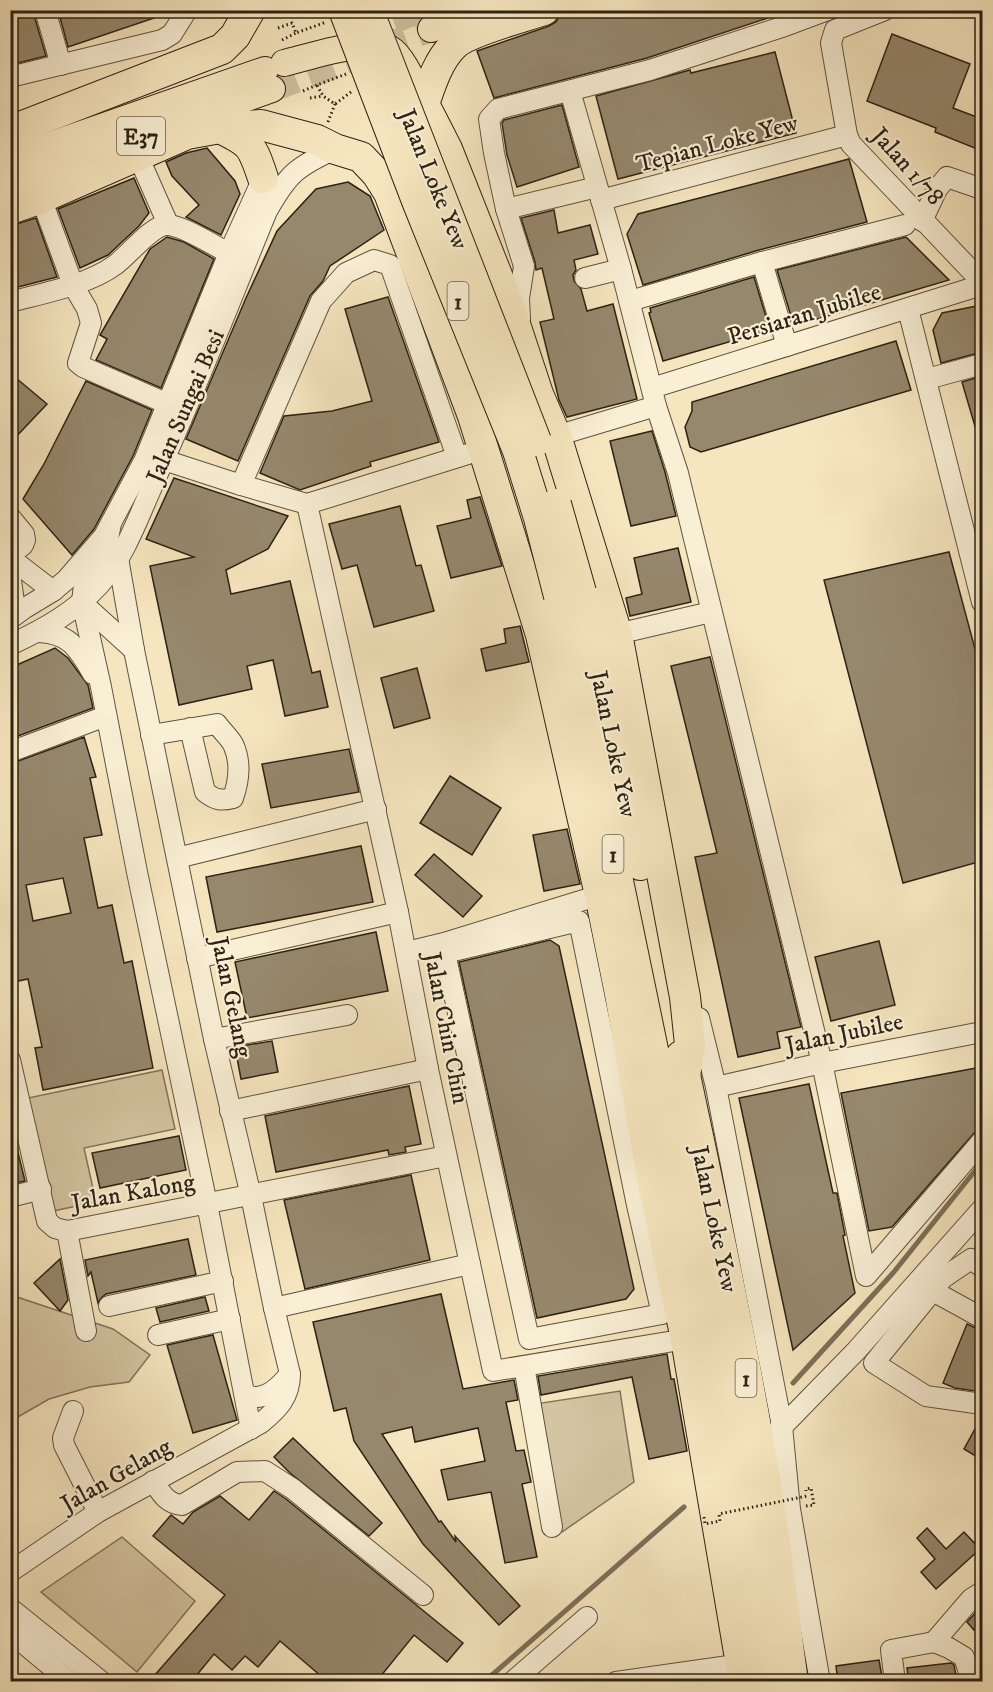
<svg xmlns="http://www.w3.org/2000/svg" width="993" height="1692" font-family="'IM FELL DW Pica',serif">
	<rect width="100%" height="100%" fill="#f6e6bf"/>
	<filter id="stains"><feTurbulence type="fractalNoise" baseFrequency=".00333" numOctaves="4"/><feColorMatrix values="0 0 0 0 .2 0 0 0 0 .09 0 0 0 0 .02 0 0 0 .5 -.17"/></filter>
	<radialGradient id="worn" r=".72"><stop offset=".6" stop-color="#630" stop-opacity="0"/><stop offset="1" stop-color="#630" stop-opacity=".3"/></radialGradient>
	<!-- green -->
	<g fill="#d4c5a2" stroke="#80745b" stroke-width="1.5">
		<path d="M162,1070L175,1129L84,1148L96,1202L53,1211L28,1098Z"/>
		<path d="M10,1293L14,1296L113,1329L150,1355L129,1382L90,1387L49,1399L11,1421Z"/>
		<path d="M620,1391L634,1482L562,1532L535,1404Z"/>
		<path d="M122,1537L195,1601L137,1672L41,1592Z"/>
	</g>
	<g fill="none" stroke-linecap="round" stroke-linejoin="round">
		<!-- stream -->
		<g stroke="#7d6f58" stroke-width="5">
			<path d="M793,1383L893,1273L982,1162"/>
			<path d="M484,1682L684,1507"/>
		</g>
	</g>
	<!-- building -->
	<g fill="#96886d" stroke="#2d2214" stroke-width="1.5" fill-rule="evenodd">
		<path d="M58,10H169V13L68,47Z"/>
		<path d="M573,10H792L647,58L494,98L477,51L549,26L556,22L560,15Z"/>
		<path d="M33,12L46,56L10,65V18Z"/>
		<path d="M892,34L970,64L953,108L982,119V151L935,132L936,128L867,101Z"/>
		<path d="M775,52L796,133L618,179L596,96L690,70L691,73Z"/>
		<path d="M562,105L579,167L517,187L507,155L502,123L504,120Z"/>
		<path d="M207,148L235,181L240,194L221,235L186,217L199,205L172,176L166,162L186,153Z"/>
		<path d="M849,159L867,222L759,250L643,285L627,234L638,214Z"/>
		<path d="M134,178L149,213L139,226L108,255L80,268L58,209Z"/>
		<path d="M348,182L370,196L384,230L330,266L323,281L310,296L238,461L186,439L246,298L277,231L316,189Z"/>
		<path d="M554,210L558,233L590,225L598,254L574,260L576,270L573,275L574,281L581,289L587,311L613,304L637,399L567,417L559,400L540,322L554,319L542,268L536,270L535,262L521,218Z"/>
		<path d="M36,218L57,277L10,289V226Z"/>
		<path d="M167,237L184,242L214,259L161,388L96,360L107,339L100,335L150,249Z"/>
		<path d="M906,237L949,280L794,326L777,270Z"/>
		<path d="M754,277L770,330L663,361L649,313L651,312L650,308Z"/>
		<path d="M388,297L439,442L370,462L371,466L300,490L260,473L284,416L332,411L372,401L345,309Z"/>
		<path d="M982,305V352L941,363L933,330L942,313Z"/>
		<path d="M896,341L911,390L701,452L690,447L685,427L692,411V402Z"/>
		<path d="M10,373L47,404L10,443Z"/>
		<path d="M982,376V440H979L962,382Z"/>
		<path d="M86,381L152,410L133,456L94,529L72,555L23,499L44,464Z"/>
		<path d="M652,431L665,472L676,516L631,526L610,441Z"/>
		<path d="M174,478L288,516L268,549L226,570L231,594L290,581L312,673L320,671L328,707L285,716L273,660L247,666L252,689L179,705L150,566L194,557L146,539Z"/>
		<path d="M480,497L502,566L451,578L437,526L471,518L467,500Z"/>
		<path d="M400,506L416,566L421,565L434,611L374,627L357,565L342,569L329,524Z"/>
		<path d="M678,548L691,602L630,616L626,598L642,594L634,558Z"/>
		<path d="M949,552L982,675V861L903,883L824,580Z"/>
		<path d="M520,626L529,662L486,671L481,649L506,643L504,629Z"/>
		<path d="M55,648L68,658L88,685L93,708L10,739V668Z"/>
		<path d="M710,657L801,1027L777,1032L780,1048L738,1057L695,857L717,853L671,666Z"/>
		<path d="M417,668L430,718L394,728L381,678Z"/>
		<path d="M84,737L96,777L90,778L102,835L84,838L98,908L112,905L124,963L132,961L153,1068L43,1090L35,1048L42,1047L28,979L18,981L10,945V764ZM63,878L71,913L33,921L26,885Z"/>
		<path d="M349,749L359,792L271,808L262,764Z"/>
		<path d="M450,776L501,808L472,855L420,823Z"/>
		<path d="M567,829L580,884L544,891L533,835Z"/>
		<path d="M361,846L373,902L217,932L206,877Z"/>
		<path d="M434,854L482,896L463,917L415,875Z"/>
		<path d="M376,932L388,991L247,1018L235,962Z"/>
		<path d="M550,940L559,946L634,1289L626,1299L537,1318L459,962Z"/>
		<path d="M879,941L895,1005L831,1021L815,957Z"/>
		<path d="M272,1041L278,1072L241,1079L235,1047Z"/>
		<path d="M982,1067V1124L892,1227L869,1231L841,1093Z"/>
		<path d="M809,1084L833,1193H837L845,1235L843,1236L855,1293L793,1350L739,1098Z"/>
		<path d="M409,1086L421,1144L405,1147L406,1152L389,1155L388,1150L276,1172L265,1116Z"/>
		<path d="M10,1120L25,1181L10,1184Z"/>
		<path d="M179,1136L186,1170L100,1188L92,1153Z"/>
		<path d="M411,1175L430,1260L305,1289L284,1200Z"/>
		<path d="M188,1239L196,1275L106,1294L101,1298L98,1303L91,1272L88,1276L85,1260Z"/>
		<path d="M60,1259L68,1300L60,1311L34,1283Z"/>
		<path d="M441,1294L463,1389L514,1380L518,1400L506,1402L516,1451L524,1450L531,1482L522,1484L537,1557L505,1563L491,1492L448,1500L441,1470L485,1461L478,1428L415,1442L412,1427L382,1434L439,1522L441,1521L456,1542L455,1536L520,1606L499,1625L423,1544L354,1441L346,1408L334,1411L313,1322Z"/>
		<path d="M205,1297L209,1311L160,1322L156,1308Z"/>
		<path d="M967,1324L982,1331V1392L955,1388L943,1383Z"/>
		<path d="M213,1335L237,1420L193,1433L167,1345Z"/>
		<path d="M667,1354L671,1379H674L687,1451L649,1459L632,1377L541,1395L538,1376Z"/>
		<path d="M982,1416V1460L964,1449Z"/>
		<path d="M293,1438L382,1523L369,1536L290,1473L274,1457Z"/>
		<path d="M274,1491L286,1499L463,1643L447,1662L414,1635L376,1682H328L280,1641L258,1667L245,1656L232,1670L214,1654L191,1682H161L154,1676L225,1595L153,1536L171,1515L183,1524L193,1512L220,1496L249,1520Z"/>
		<path d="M927,1528L946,1549L964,1532L980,1549L936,1589L921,1572L935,1559L917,1538Z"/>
		<path d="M982,1606V1621L974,1630L967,1622Z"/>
		<path d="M879,1660L883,1682H838L836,1666Z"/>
		<path d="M951,1663L954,1665L957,1682H909L907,1668Z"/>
	</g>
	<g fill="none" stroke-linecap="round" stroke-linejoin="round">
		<!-- major-tunnel -->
		<g stroke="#cebf9d" stroke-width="26" stroke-dasharray="26 13" stroke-linecap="butt">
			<path d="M357,35L420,10"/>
			<path d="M272,89L431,29"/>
		</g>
		<defs>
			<g id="minor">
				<path d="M45,10L61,65"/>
				<path d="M885,10L835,30L831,43L847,135L851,144L982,282"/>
				<path d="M10,77L162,40L172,34L187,10"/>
				<path d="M570,91L621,269L656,406L678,473L822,1063L866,1276L982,1141"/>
				<path d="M138,156L168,224"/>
				<path d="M41,198L73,285L87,309L91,323L78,363L83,367L168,404"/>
				<path d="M601,200L847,135"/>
				<path d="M506,209L597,187"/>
				<path d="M922,221L937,189L947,177L982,189"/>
				<path d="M762,262L787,346"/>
				<path d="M585,278L621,269"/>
				<path d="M630,301L762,262L905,225"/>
				<path d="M10,302C43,293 88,285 115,265C128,256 151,226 166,225C181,224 214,246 229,253"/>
				<path d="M908,309L982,602"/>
				<path d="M520,319L519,298L524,266L506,209L494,153L489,119L498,109L650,70L785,26L828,10"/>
				<path d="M927,379L982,364"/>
				<path d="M652,388L972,288"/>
				<path d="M556,436L656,406"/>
				<path d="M164,460L241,485L307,504L468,454"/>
				<path d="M241,485L321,301L346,273L374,260L390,265L457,457"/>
				<path d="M307,504L398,912L428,1069L493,1371L686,1339"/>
				<path d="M10,517L24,534L25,540L23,545L10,555"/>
				<path d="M111,523L108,539L84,584L82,602L101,687L137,872L207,1204L251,1429"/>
				<path d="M10,558L53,591"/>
				<path d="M10,573L14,602L10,615"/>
				<path d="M81,602L134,650"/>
				<path d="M10,619L25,608L53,591L66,580L104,536L144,461L229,253L263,178"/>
				<path d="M38,632C70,633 78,649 93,674"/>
				<path d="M617,634L711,612"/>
				<path d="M10,645C44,629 75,612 100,584C126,555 139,515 155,480C195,392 230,301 267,211C288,174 296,167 335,149"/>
				<path d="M151,735L217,724C222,731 229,737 233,744C241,761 239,781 233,798C221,801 215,800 205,792L190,728"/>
				<path d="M10,752L106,716"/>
				<path d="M177,858L376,809"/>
				<path d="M579,921L637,1205L662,1314L529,1339L445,953Z"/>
				<path d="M407,952L444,943L600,895"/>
				<path d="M197,958L398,912"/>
				<path d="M699,1018L716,1087L782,1426L790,1509L820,1682"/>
				<path d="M214,1039L347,1015"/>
				<path d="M10,1060L47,1221L55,1228L67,1231L446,1156"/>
				<path d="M716,1087L822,1063L982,1032"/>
				<path d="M230,1111L428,1069"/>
				<path d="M10,1197L41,1189"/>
				<path d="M67,1231L86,1331"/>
				<path d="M982,1267L971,1259L943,1278L874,1363L926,1396L982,1404"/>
				<path d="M933,1291L982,1318"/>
				<path d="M109,1306L223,1281"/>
				<path d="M274,1308L470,1264"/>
				<path d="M158,1335L230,1319"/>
				<path d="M524,1366L552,1527"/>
				<path d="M245,1394C263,1404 279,1387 290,1374"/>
				<path d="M73,1411L63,1438L64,1445L98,1512"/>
				<path d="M775,1434L856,1351L982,1209"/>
				<path d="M153,1481C161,1493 167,1504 182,1505L237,1472L265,1471L293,1489L423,1595"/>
				<path d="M10,1572L98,1512L261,1423C278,1409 290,1397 290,1374L274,1308L251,1196L214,1039L134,650L118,558"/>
				<path d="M10,1608L102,1682"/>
				<path d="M10,1632L70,1682"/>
				<path d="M934,1642L971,1599L982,1592"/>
				<path d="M512,1682L587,1617"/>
				<path d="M616,1682L743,1664"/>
				<path d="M895,1682L891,1650L934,1642L949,1648L964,1657L972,1682"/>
			</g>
			<g id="major">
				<path d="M431,29L484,10"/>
				<path d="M284,63C309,57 368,37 390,49C403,56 417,91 424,104"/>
				<path d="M10,159L265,70"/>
				<path d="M10,183L272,89"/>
			</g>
			<g id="highway">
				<path d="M544,10C524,17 465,32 453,46C438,61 431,84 424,104L447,149L508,303L538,394L556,436L617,634L685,997L690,1044L685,1076"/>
				<path d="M220,128C251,143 252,145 263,178"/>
				<path d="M10,131L222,49L235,36L250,10"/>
				<path d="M10,209L41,198L187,134L220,128L261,125L317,140L335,149L361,157L377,174L389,193L473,416L541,635L600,895L620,994L653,1183L686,1339L744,1682"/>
				<path d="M581,592L640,865"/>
				<path d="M559,596L699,1272L744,1517L767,1682"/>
				<path d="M681,1056C713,1207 746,1358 770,1510C779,1567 785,1625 793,1682"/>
			</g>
		</defs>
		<!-- minor casing -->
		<use href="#minor" stroke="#5f533f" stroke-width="22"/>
		<!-- major casing -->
		<use href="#major" stroke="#2d2214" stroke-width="28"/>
		<!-- highway casing -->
		<use href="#highway" stroke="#2d2214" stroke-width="32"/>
		<!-- path -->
		<g stroke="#2d2214" stroke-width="3" stroke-dasharray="1.5 3" stroke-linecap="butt">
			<path d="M278,28L292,23L296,33L326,22"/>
			<path d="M282,40L296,33"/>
			<path d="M346,74L317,85L323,96L335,104L351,92"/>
			<path d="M303,91L317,85"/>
			<path d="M310,98L323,96"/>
			<path d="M328,122L335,104"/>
			<path d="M806,1506L814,1505L811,1488L806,1489V1491"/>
		</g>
		<!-- minor -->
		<use href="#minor" stroke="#f9efd5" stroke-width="20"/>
		<!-- major -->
		<use href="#major" stroke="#f6e6bf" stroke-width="26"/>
		<!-- highway -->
		<use href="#highway" stroke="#f6e6bf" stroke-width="30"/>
		<defs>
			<g id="highway-bridge">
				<path d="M344,10L417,201L518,451L539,518L559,596"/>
				<path d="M368,10L536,441"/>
				<path d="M556,504L581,592"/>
			</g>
		</defs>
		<!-- highway-bridge casing -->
		<use href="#highway-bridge" stroke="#2d2214" stroke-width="32" stroke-linecap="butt"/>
		<!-- path-bridge -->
		<path stroke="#2d2214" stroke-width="3" stroke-dasharray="1.5 3" stroke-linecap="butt" d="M704,1517L705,1524L720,1521L719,1514L807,1496"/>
		<!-- highway-bridge -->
		<use href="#highway-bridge" stroke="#f6e6bf" stroke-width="30"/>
	</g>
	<g text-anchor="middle" stroke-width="4.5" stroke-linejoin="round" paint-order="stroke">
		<!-- shield labels -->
		<g fill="#f9efd5" stroke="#6a604e" stroke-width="1.5">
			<rect x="117" y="117" width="48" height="38" rx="4.5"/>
			<rect x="447.5" y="282" width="21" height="38" rx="4.5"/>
			<rect x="602.5" y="835" width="21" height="38" rx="4.5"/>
			<rect x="735.5" y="1359" width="21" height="38" rx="4.5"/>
		</g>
		<g font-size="22" font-weight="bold" fill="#2d2214">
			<text x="141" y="144">E37</text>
			<text x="458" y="309">1</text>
			<text x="613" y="862">1</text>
			<text x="746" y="1386">1</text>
		</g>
		<!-- street labels -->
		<g font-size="24" fill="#2d2214" stroke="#f9efd5">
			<text transform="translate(717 143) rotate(-15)" y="8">Tepian Loke Yew</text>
			<text transform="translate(908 166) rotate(48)" y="8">Jalan 1/78</text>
			<text transform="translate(434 179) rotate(68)" y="8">Jalan Loke Yew</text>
			<text transform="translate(804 314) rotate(-17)" y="8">Persiaran Jubilee</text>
			<text transform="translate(185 406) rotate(-67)" y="8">Jalan Sungai Besi</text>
			<text transform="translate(614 744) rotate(78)" y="8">Jalan Loke Yew</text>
			<text transform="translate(232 997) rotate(78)" y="8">Jalan Gelang</text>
			<text transform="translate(447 1028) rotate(79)" y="8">Jalan Chin Chin</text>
			<text transform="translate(844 1033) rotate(-12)" y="8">Jalan Jubilee</text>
			<text transform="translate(133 1192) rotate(-10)" y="8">Jalan Kalong</text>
			<text transform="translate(715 1219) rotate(78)" y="8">Jalan Loke Yew</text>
			<text transform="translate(116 1475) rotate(-30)" y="8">Jalan Gelang</text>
		</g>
	</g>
	<!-- margin -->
	<rect width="993" height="1692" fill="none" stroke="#f6e6bf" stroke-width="36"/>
	<rect x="12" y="12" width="969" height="1668" fill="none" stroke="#2d2214" stroke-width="3"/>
	<rect x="18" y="18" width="957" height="1656" fill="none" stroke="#2d2214" stroke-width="1.5"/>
	<rect width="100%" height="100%" filter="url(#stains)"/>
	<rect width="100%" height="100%" fill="url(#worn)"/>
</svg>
